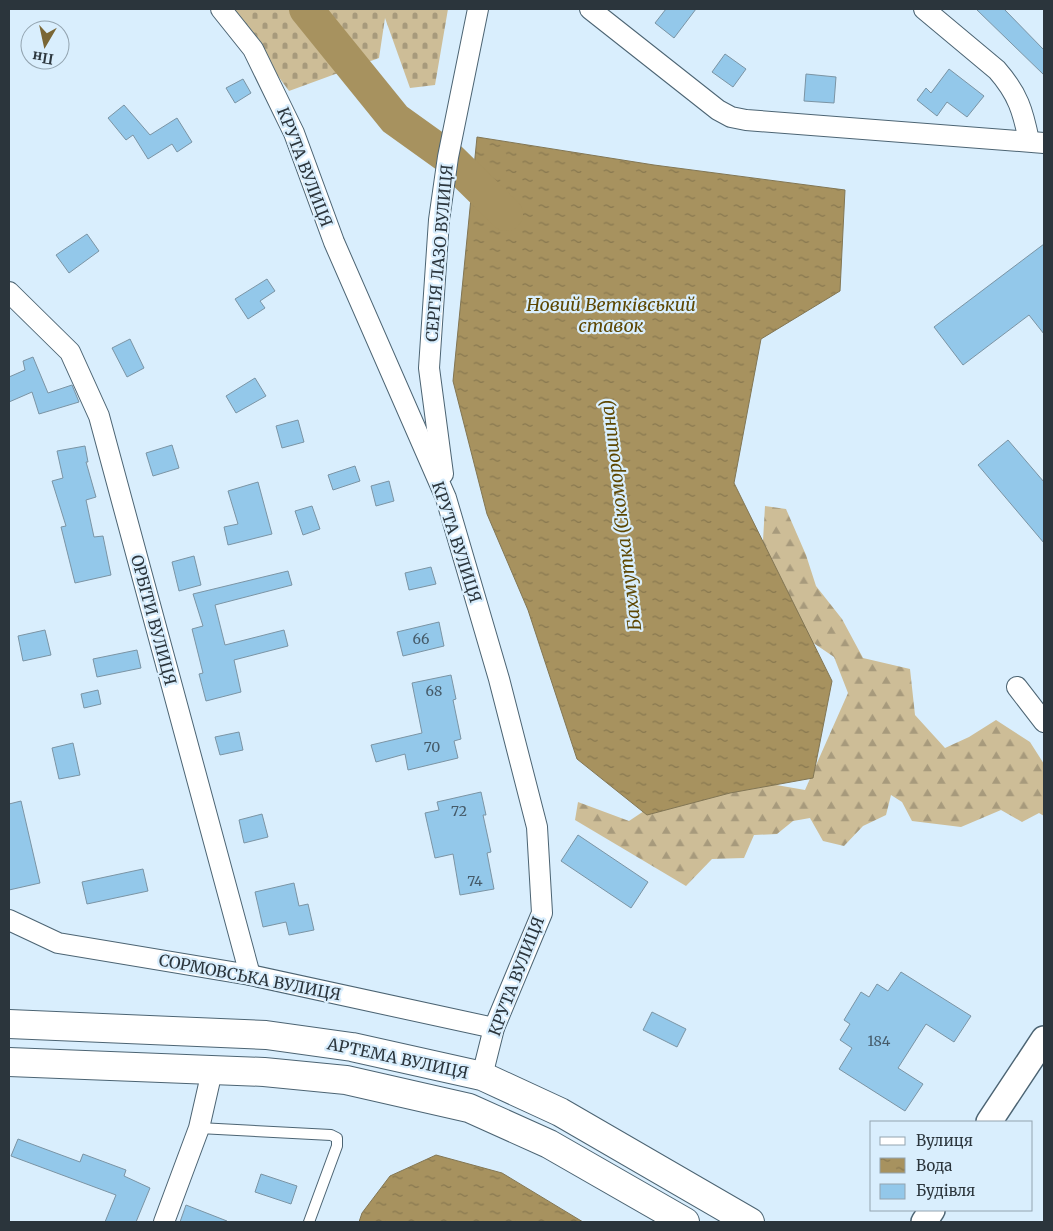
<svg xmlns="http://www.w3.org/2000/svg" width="1053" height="1231" font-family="Merriweather,serif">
	<defs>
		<pattern id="forest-firs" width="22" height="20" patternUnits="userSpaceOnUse" patternTransform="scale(1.25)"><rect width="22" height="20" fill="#cdbd97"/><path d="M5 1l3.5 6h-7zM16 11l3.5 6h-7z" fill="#a79a7c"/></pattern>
		<pattern id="cemetery-stones" width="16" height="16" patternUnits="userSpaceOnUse" patternTransform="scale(1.25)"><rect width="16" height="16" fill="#cdbd97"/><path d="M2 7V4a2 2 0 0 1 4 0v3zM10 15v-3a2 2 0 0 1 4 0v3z" fill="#a79a7c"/></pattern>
		<pattern id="water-ripples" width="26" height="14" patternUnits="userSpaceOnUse" patternTransform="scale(1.25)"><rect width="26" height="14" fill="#a7925f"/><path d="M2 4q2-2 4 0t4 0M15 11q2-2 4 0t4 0" fill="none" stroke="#887850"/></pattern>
	</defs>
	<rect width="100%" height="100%" fill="#d9eefd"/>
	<!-- forest -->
	<path fill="url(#forest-firs)" d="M765,506L786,509L806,555L816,586L842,619L863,658L910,669L915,715L945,748L969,737L996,720L1030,742L1044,764V816L1039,813L1022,822L1001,810L961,827L912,821L902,802L891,795L886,815L863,826L844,846L823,841L810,818L793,821L777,834L754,835L744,858L712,859L686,886L575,820L578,802L629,821L665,797L748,780L805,790L848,693L834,657L793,629L770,585L763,541Z"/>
	<!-- cemetery -->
	<path fill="url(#cemetery-stones)" d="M229,9H448L435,85L410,88L385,18L379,58L289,91Z"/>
	<!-- water -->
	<g fill="url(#water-ripples)" stroke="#827654">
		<path d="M477,137L654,165L845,190L840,291L761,339L734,483L832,681L813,778L730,793L647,815L577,759L528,610L487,514L453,381Z"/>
		<path d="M436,1155L502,1173L583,1222H359L362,1213L390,1176Z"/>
	</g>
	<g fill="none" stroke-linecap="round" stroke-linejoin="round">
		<!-- river -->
		<path stroke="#a7925f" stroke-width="34" d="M306,9L395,119L448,157L506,214"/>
	</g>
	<!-- building -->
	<g fill="#93c8ea" stroke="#7b94a4">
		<path d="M666,9H696L674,38L655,23Z"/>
		<path d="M976,9H1004L1044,50V75Z"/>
		<path d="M725,54L746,69L733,87L712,72Z"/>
		<path d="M949,69L984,96L967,117L947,102L937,116L917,100L926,88L931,93Z"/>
		<path d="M806,74L836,77L834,103L804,101Z"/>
		<path d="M243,79L251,93L235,103L226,88Z"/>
		<path d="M124,105L150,135L177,118L192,142L177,152L172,144L148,159L133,135L126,140L108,118Z"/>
		<path d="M87,234L99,251L69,273L56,255Z"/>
		<path d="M1044,244V334L1029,315L963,365L934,327Z"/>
		<path d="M267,279L275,291L260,301L265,308L248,319L235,299Z"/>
		<path d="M130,339L144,368L127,377L112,348Z"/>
		<path d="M33,357L48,393L72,385L79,402L39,414L32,392L9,402V377L25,370L23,361Z"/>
		<path d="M255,378L266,396L236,413L226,396Z"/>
		<path d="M298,420L304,442L282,448L276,426Z"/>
		<path d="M1008,440L1044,482V543L978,465Z"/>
		<path d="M172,445L179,468L153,476L146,453Z"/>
		<path d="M85,446L88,462H86L96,497L86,500L94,537L103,536L111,575L75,583L61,527L66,526L52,481L63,478L57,451Z"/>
		<path d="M355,466L360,481L333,490L328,475Z"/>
		<path d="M389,481L394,501L376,506L371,486Z"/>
		<path d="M258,482L272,534L228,545L224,527L238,524L228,491Z"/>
		<path d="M312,506L320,529L303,535L295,511Z"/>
		<path d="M194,556L201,585L179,591L172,562Z"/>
		<path d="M431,567L436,584L409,590L405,573Z"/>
		<path d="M288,571L292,585L215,605L225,645L284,630L288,646L234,660L241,692L206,701L199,674L203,673L192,629L203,626L193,594Z"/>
		<path d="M439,622L444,646L403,656L397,632Z"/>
		<path d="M45,630L51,655L23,661L18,636Z"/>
		<path d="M137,650L141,668L97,677L93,659Z"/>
		<path d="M451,675L456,699L453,700L461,739L454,741L458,758L408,770L405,754L376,762L371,745L422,733L412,683Z"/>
		<path d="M98,690L101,704L84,708L81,694Z"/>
		<path d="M239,732L243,750L220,755L215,737Z"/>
		<path d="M73,743L80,775L59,779L52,748Z"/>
		<path d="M481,792L486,815H483L491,852L487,853L494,889L460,895L453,854L435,858L425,813L439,810L437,802Z"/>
		<path d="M21,801L40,883L9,890V804Z"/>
		<path d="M262,814L268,837L244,843L239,820Z"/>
		<path d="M578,835L648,882L631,908L561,861Z"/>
		<path d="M143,869L148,891L87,904L82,882Z"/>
		<path d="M294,883L299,906L308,904L314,930L289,935L286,922L263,927L255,892Z"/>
		<path d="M901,972L971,1016L954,1042L926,1024L898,1068L923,1084L905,1111L839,1069L852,1048L840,1040L850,1024L844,1020L861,992L869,997L877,984L888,991Z"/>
		<path d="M652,1012L686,1029L677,1047L643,1030Z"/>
		<path d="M18,1139L80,1162L83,1154L126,1170L124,1176L150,1188L136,1222H105L116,1195L11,1156Z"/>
		<path d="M261,1174L297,1186L291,1204L255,1192Z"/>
		<path d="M186,1205L227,1221L226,1222H180Z"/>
	</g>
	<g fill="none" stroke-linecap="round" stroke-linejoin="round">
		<defs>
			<path id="service" d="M199,1128L331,1135L337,1138V1146L309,1222"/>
			<g id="minor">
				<path d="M221,9L253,49L294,133L334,242L446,498L499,679L537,827L542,913L494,1028L482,1076"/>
				<path d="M590,9L718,110L731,117L746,120L1044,143"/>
				<path d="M924,9L997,70C1018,94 1023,111 1029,141"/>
				<path d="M9,292L70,352L99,416L250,975"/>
				<path d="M443,474L429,368L439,220L448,157L478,9"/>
				<path d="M1017,687L1044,722"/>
				<path d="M9,920L58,943L250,975L494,1028"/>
				<path d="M164,1222L199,1128L212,1071"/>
			</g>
			<g id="tertiary">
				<path d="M989,1122L1044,1039"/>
				<path d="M924,1222L932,1210"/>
			</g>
			<g id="primary">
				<path d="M9,1024L266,1035L352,1047L482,1076L560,1112L750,1222"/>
				<path d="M9,1062L264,1072L346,1080L469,1108L549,1144L685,1222"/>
			</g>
		</defs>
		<!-- service casing -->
		<use href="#service" stroke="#4c6473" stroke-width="12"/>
		<!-- minor casing -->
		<use href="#minor" stroke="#4c6473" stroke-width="22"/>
		<!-- tertiary casing -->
		<use href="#tertiary" stroke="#4c6473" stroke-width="28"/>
		<!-- primary casing -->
		<use href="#primary" stroke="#4c6473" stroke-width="30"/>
		<!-- service -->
		<use href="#service" stroke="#fff" stroke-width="10"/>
		<!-- minor -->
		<use href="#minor" stroke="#fff" stroke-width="20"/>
		<!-- tertiary -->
		<use href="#tertiary" stroke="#fff" stroke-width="25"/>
		<!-- primary -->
		<use href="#primary" stroke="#fff" stroke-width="28"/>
	</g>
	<g text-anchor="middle" stroke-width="4.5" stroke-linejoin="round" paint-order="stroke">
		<!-- number labels -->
		<g font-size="14" fill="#455a68">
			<text x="421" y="644">66</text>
			<text x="434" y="696">68</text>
			<text x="432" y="752">70</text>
			<text x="459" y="816">72</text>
			<text x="475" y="886">74</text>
			<text x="879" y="1046">184</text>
		</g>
		<!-- street labels -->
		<g font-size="16" fill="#2b353c" stroke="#d9eefd">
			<text transform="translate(305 167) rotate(69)" y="6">КРУТА ВУЛИЦЯ</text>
			<text transform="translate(439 253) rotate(-85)" y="6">СЕРГІЯ ЛАЗО ВУЛИЦЯ</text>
			<text transform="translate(457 542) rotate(72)" y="6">КРУТА ВУЛИЦЯ</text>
			<text transform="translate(154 620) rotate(75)" y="6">ОРБІТИ ВУЛИЦЯ</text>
			<text transform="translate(516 976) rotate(-69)" y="6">КРУТА ВУЛИЦЯ</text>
			<text transform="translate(250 977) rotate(11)" y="6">СОРМОВСЬКА ВУЛИЦЯ</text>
			<text transform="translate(398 1058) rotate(12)" y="6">АРТЕМА ВУЛИЦЯ</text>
		</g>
		<!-- water labels -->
		<g font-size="18" font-style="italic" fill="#5d4702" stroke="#d9eefd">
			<text x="611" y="311">Новий Ветківський<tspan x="611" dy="21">ставок</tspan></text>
			<text transform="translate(621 515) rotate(-97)" y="6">Бахмутка (Скоморошина)</text>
		</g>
	</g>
	<!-- border -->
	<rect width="1053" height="1231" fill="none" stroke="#2b353c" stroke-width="20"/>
	<!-- legend -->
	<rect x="870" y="1121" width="162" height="90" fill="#d9eefd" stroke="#93a4b0"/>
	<rect x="880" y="1137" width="25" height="8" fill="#ffffff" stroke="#93a4b0"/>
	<text x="916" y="1146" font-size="15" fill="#2b353c">Вулиця</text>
	<rect x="880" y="1158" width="25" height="15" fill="url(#water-ripples)" stroke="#93a4b0"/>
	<text x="916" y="1171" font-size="15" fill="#2b353c">Вода</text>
	<rect x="880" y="1184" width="25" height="15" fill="#93c8ea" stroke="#93a4b0"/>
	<text x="916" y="1196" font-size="15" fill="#2b353c">Будівля</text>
	<!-- north arrow -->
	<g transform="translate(45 45) rotate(189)"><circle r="24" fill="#d9eefd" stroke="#93a4b0"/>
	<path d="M0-4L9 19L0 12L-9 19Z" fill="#7a6635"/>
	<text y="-8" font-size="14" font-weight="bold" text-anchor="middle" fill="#2b353c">Пн</text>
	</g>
</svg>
